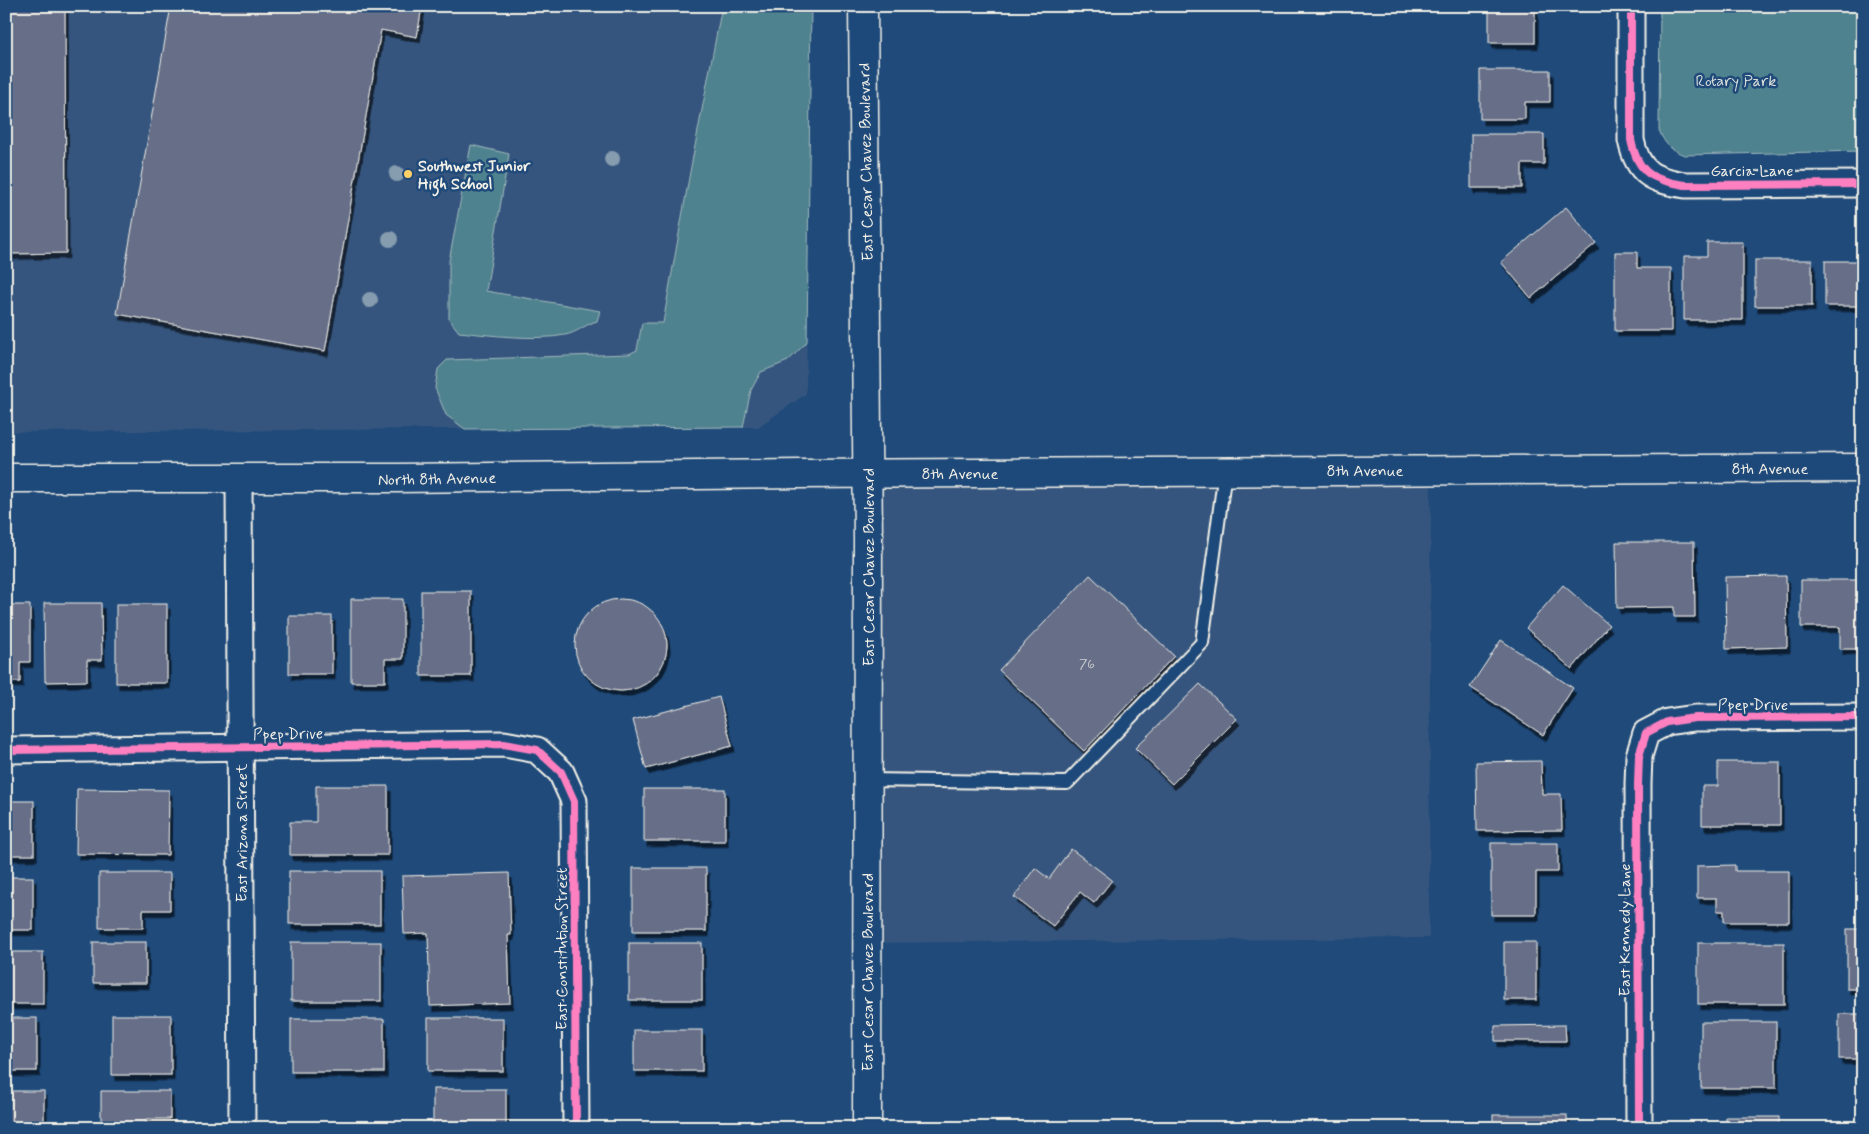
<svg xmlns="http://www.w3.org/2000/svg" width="1869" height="1134" font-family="Mynerve,sans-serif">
	<defs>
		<filter id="shadow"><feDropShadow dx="3" dy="5.5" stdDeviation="0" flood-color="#0009"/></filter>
	</defs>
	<rect width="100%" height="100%" fill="#1f4a7a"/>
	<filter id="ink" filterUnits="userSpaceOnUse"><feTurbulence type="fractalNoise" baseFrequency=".02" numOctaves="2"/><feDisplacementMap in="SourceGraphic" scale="10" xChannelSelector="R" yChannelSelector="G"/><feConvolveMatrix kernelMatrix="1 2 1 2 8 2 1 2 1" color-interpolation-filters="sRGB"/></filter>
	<g filter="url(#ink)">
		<!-- built -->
		<g fill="#34557e">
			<path d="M6,6H811L806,394L758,427L6,432Z"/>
			<path d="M1431,470L1429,938L870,943L868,473Z"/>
		</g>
		<!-- green -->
		<g fill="#4f828f" stroke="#a2babc">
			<path d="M722,6H811L807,342L788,361L761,372L751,390L743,427L465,429L446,415L435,388L438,369L447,360L629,354L637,350L642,323H663L690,172Z"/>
			<path d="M1660,6H1863V151L1684,155C1670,149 1665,145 1659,130Z"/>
			<path d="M471,145L509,154L486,291L600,311L597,321C586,324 577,333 565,335C537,341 488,335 459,332L449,319V261Z"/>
		</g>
		<!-- building -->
		<g fill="#666e88" stroke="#f4f1e8" filter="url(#shadow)">
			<path d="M6,6H65L66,253L6,254Z"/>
			<path d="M171,6H422L417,37L381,30L325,351L117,314Z"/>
			<rect x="1489" y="6" width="46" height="37"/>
			<path d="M1480,70H1550V102H1525V119H1480Z"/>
			<path d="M1471,134H1544V164H1522V188H1471Z"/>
			<path d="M1566,207L1596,243L1531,298L1501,262Z"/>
			<path d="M1707,242H1743V320H1684V256H1707Z"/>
			<path d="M1615,252H1637V268H1671V331H1615Z"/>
			<rect x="1755" y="260" width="57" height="46"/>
			<rect x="1825" y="261" width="38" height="45"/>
			<path d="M1616,542H1694L1695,617H1674V607L1617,608Z"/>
			<path d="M1090,575L1174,656L1084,751L999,670Z"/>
			<path d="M1786,576L1787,647L1726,649L1725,577Z"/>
			<path d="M1801,580H1863V649H1840V627H1801Z"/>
			<path d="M1563,585L1609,625L1572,669L1526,628Z"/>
			<rect x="421" y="591" width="50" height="85"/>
			<circle cx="621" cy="645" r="46"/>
			<path d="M351,599H403V659H385V682H351Z"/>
			<path d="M44,603H101L102,660H87V681L45,682Z"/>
			<rect x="116" y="604" width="51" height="79"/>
			<path d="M6,605H30V662H20V682H6Z"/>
			<rect x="289" y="616" width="43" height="58"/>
			<path d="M1501,640L1573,688L1543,735L1470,687Z"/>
			<path d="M1200,684L1237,719L1172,784L1135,748Z"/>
			<path d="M719,697L732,746L646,769L633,720Z"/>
			<path d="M1541,761L1542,794H1561L1562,830L1477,831L1476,762Z"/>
			<path d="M1718,762H1780V825H1702V786H1718Z"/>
			<path d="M316,786H388V855H290V822H316Z"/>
			<path d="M77,789L169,790L168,855L76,854Z"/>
			<rect x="644" y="789" width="81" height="52"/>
			<rect x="6" y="801" width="28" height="54"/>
			<path d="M1491,843H1558V872H1536V915H1491Z"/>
			<path d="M1071,849L1112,880L1094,903L1080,892L1053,926L1014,897L1035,868L1049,879Z"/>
			<path d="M1735,865V871H1789V922H1724V911H1717V898H1697V866Z"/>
			<rect x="633" y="868" width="73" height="63"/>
			<rect x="289" y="871" width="91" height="53"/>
			<path d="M99,873H170V910H143V928H99Z"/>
			<path d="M509,873L511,935H508L510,1003L430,1006L428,933L404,934L402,876Z"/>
			<rect x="6" y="877" width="27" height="53"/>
			<rect x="1847" y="929" width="16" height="60"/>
			<rect x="93" y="942" width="53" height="41"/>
			<rect x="291" y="942" width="90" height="59"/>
			<rect x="1504" y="942" width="32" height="58"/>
			<rect x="629" y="943" width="73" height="57"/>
			<rect x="1698" y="943" width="86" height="61"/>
			<rect x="6" y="952" width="37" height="52"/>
			<rect x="1839" y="1014" width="24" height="45"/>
			<rect x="112" y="1015" width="59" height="60"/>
			<rect x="6" y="1018" width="31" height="53"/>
			<rect x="428" y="1018" width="75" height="53"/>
			<rect x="291" y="1019" width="93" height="53"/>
			<rect x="1701" y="1022" width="75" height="66"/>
			<path d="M1565,1025L1566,1041H1495V1026Z"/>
			<rect x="634" y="1030" width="68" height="41"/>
			<rect x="433" y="1089" width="73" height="39"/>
			<rect x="6" y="1091" width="38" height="37"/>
			<path d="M101,1091H170V1119H146V1128H101Z"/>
			<rect x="1493" y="1115" width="74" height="13"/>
			<rect x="1726" y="1117" width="53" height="11"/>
		</g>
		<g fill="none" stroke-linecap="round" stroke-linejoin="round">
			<defs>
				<path id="lane" d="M867,780L1067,783L1202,643L1225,471"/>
				<g id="street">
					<path d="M1631,6V140C1638,174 1653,180 1685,185L1863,184"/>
					<path d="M239,479L242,1128"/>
					<path d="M6,750L504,744L537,750L561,772L574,801L576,1128"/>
					<path d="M1639,1128L1638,784L1639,756L1646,733L1667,722L1695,718L1863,717"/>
				</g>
				<path id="secondary" d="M6,478H397L799,474L1863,468"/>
				<path id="highway" d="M863,6L868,540L867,1128"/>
			</defs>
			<!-- lane casing -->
			<use href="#lane" stroke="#f4f1e8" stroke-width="16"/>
			<!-- street casing -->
			<use href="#street" stroke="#f4f1e8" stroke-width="29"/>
			<!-- secondary casing -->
			<use href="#secondary" stroke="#f4f1e8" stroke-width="31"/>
			<!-- highway casing -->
			<use href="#highway" stroke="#f4f1e8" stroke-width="31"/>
			<!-- lane -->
			<use href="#lane" stroke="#1f4a7a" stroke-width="12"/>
			<!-- street -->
			<use href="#street" stroke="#1f4a7a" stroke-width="25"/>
			<!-- secondary -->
			<use href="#secondary" stroke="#1f4a7a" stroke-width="28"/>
			<!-- highway -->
			<use href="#highway" stroke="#1f4a7a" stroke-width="28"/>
			<defs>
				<g id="cycleway">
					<path d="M1631,6V140C1638,174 1653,180 1685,185L1863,184"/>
					<path d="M6,750L504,744L537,750L561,772L574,801L576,1128"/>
					<path d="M1639,1128L1638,784L1639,756L1646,733L1667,722L1695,718L1863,717"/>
				</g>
			</defs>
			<!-- cycleway casing -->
			<use href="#cycleway" stroke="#1f4a7a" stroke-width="11"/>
			<!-- cycleway -->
			<use href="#cycleway" stroke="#ff80c0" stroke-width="8"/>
		</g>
		<!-- trees -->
		<g fill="#869caf">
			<circle cx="612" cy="159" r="8"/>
			<circle cx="397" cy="174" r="8"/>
			<circle cx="390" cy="239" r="8"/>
			<circle cx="370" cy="300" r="8"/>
		</g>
	</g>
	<!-- markers -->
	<circle fill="#ffd166" stroke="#1f4a7a" stroke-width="2" cx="408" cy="174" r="5"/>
	<g text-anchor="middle" stroke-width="5" stroke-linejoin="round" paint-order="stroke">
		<!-- number labels -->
		<g font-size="14" fill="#d0d0d0">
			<text x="1087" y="668">76</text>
		</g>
		<!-- park labels -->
		<g font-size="16" fill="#dbe0db" stroke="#1f4a7a">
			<text x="1736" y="86">Rotary Park</text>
		</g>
		<!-- street labels -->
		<g font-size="16" fill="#f4f1e8" stroke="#1f4a7a">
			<text transform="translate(865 162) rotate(-91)" y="6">East Cesar Chavez Boulevard</text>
			<text x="1752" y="176">Garcia Lane</text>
			<text x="1770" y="474">8th Avenue</text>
			<text x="1365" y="476">8th Avenue</text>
			<text x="960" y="479">8th Avenue</text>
			<text transform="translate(437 478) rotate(-1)" y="6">North 8th Avenue</text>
			<text transform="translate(868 567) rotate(-90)" y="6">East Cesar Chavez Boulevard</text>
			<text x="1753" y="710">Ppep Drive</text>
			<text transform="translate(288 733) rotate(-1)" y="6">Ppep Drive</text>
			<text transform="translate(241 833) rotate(-90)" y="6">East Arizona Street</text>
			<text transform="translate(1624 930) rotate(-90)" y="6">East Kennedy Lane</text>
			<text transform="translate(561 949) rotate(-90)" y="6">East Constitution Street</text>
			<text transform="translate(867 972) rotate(-90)" y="6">East Cesar Chavez Boulevard</text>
		</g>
		<!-- poi labels -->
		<g font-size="16" font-weight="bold" fill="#f4f1e8" stroke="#1f4a7a" text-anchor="start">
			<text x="418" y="171">Southwest Junior<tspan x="418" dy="18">High School</tspan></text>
		</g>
	</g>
	<!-- margin -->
	<rect width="1869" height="1134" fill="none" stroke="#1f4a7a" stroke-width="25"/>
	<rect x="12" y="12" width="1844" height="1109" fill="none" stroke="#f4f1e8" stroke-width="2" filter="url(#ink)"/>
</svg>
